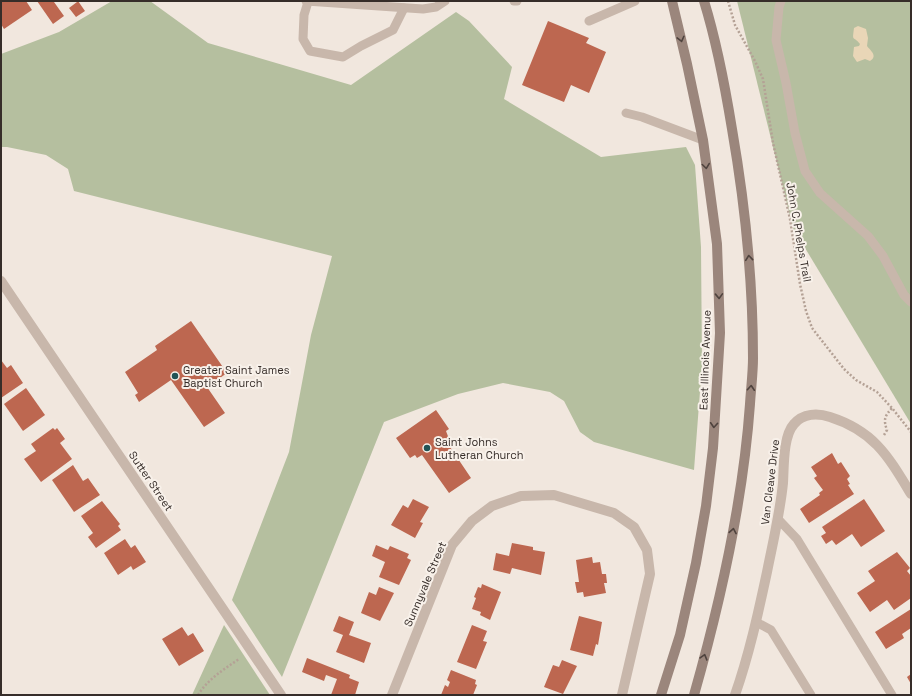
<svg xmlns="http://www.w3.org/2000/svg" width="912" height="696" font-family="'Space Grotesk',sans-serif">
	<rect width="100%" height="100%" fill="#f1e7de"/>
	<!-- green -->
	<g fill="#b5bf9f">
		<path d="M112,1H150L208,43L351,85L456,12L469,21L512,67L504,99L601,157L686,147L695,165L701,247L702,365L694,470L594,442L580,432L564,401L550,392L503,383L458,394L384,422L282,677L232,600L289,452L311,335L332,256L74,191L68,169L46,155L7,147H1V54L59,32Z"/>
		<path d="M737,1H911V424L793,228Z"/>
		<path d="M224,625L270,695H192Z"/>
	</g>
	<!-- sand -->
	<path fill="#e9d6b7" d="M858,26L866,29L868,38L867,46C871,51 878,56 870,61L865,59L857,62L853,56L854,47L859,46L860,44C853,35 852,43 854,28Z"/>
	<!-- building -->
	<g fill="#bd6750">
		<path d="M1,1H26L32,10L4,29L1,24Z"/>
		<path d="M37,1H55L54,2L64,16L53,24Z"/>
		<path d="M76,1H78L85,11L76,17L69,8L77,2Z"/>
		<path d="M548,21L589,38L586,43L606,52L589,93L571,85L564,102L522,85Z"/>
		<path d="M191,321L227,373L207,387L225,413L204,427L171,380L139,402L135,395L138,393L125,372L157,350L155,346Z"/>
		<path d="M1,360L7,368L11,365L23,383L1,398Z"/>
		<path d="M26,388L45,415L23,431L4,404Z"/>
		<path d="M436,410L449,429L446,431L449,439L446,441L471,478L449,493L422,455L417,458L415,455L410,458L396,438Z"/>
		<path d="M53,428L55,430L57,428L65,439L60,443L72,459L41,482L24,459L36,451L31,444Z"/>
		<path d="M832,453L838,464L841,462L850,476L847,479L850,484L848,485L854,494L809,523L800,509L820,495L819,493L823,490L814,478L817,476L811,467Z"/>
		<path d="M73,465L83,481L88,478L100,495L74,512L52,480Z"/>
		<path d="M413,499L429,507L420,522L423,523L415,538L391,525L403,505L408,508Z"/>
		<path d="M864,499L885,531L861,547L852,534L836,545L832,540L826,544L821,536L826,533L822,527Z"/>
		<path d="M102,501L120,524L118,526L121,530L96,548L88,537L93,533L81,516Z"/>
		<path d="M125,539L131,548L135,545L146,562L133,570L131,566L118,575L104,553Z"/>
		<path d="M512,543L533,547V550L545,552L541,575L512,568L510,574L493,570L496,553L509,556Z"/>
		<path d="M376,545L388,550L390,546L409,554L407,558L411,560L399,585L379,577L385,562L372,556Z"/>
		<path d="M897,552L910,568L907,571L911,576V598L894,610L887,600L870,612L857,593L875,581L868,571Z"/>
		<path d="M592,557L593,563L600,562L602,574H606L607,583H604L606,593L584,597L583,592L577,593L575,582H579L576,560Z"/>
		<path d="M482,584L501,592L490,620L480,615L481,612L472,609L476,598L474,597L478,587L481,588Z"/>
		<path d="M379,587L394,593L380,621L361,613L369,592L376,595Z"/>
		<path d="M911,609V628L902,634L904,638L886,649L875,632Z"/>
		<path d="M339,616L354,622L349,635L371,643L364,663L336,652L343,635L333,631Z"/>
		<path d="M579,616L602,622L598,645L596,644L593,656L570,650Z"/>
		<path d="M472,625L487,631L483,641L487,642L476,669L457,662Z"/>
		<path d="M182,627L188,636L193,633L204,651L179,666L162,639Z"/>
		<path d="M307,658L350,675L349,678L359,682L355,695H331L337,679L326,675L324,681L302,672Z"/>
		<path d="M562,660L577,666L563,694L544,687L553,665L559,667Z"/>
		<path d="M451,670L476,680L475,684L477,685L473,695H441L445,685L448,687L450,682L447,680Z"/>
		<path d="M911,674V684L907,677Z"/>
	</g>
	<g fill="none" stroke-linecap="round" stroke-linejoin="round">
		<!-- path -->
		<g stroke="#b4a195" stroke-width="2.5" stroke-dasharray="2 2" stroke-linecap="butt">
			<path d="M728,1L735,25L755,61L763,79L773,143L790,219L800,284L806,311L812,328L844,369L856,380L877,392L892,408L911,432"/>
			<path d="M884,435L887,430C883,419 885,416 892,408"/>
			<path d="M198,695C208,679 223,670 239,659"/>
		</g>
		<!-- service -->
		<g stroke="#c8b7ab" stroke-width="9">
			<path d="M306,1L423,9L436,7L445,1"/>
			<path d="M514,1H517"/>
			<path d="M781,1L779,7L776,40L786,83L795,133L805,171L820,193L868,236L883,256L904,295L911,302"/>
			<path d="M308,2L304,15L303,39L310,51L343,57L361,46L393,30L404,8"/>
			<path d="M589,21L635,1"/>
			<path d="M626,113L642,117L703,140"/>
			<path d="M778,519L797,539L892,695"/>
			<path d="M756,622L771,630L811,695"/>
		</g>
		<!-- minor -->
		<g stroke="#c8b7ab" stroke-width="10">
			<path d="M1,281L281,695"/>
			<path d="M392,695L452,545L472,521L492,506L521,496L554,495L614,513L634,527L647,550L650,574L622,695"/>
			<path d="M735,695C749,655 758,614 767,572C773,542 780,513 783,483C784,466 783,436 794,424C803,413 818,413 830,417C874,431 888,456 911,494"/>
		</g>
		<!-- secondary -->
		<g stroke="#9b867c" stroke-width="10">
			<path d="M661,695L680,635L696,563L706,506L713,448L720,333L717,244L703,140L687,64L672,1"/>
			<path d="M694,695C721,600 743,503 750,404C751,388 753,373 753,358C753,281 745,204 732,129C725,86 717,43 704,1"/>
		</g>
	</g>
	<!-- one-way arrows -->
	<defs><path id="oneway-chevron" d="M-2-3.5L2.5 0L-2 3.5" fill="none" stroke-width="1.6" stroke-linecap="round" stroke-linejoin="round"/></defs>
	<g stroke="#4f433e">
		<use href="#oneway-chevron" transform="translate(681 39) rotate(76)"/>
		<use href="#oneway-chevron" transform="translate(706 166) rotate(82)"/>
		<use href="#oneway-chevron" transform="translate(749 258) rotate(-96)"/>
		<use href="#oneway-chevron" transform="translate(719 296) rotate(88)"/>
		<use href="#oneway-chevron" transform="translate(751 388) rotate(-86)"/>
		<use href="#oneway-chevron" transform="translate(714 425) rotate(94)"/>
		<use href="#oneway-chevron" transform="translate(733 531) rotate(-80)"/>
		<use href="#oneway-chevron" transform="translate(704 657) rotate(-74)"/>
	</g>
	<!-- markers -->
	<g fill="#225355" stroke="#f8f1ea" stroke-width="1.5">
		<circle cx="175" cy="376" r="4"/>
		<circle cx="427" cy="448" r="4"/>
	</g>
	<g text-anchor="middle" stroke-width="4" stroke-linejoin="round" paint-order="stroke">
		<!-- street labels -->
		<g font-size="11" fill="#362d29" stroke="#f8f1ea">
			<text transform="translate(799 232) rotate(80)" y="4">John C. Phelps Trail</text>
			<text transform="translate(705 360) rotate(-88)" y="4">East Illinois Avenue</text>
			<text transform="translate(151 481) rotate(56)" y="4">Sutter Street</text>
			<text transform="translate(770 482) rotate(-83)" y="4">Van Cleave Drive</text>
			<text transform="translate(425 584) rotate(-67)" y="4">Sunnyvale Street</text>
		</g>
		<!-- poi labels -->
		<g font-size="11" fill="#362d29" stroke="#f8f1ea" text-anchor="start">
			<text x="183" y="374">Greater Saint James<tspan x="183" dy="13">Baptist Church</tspan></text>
			<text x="435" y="446">Saint Johns<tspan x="435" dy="13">Lutheran Church</tspan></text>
		</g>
	</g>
	<!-- border -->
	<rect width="912" height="696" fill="none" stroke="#362d29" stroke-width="4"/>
</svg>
